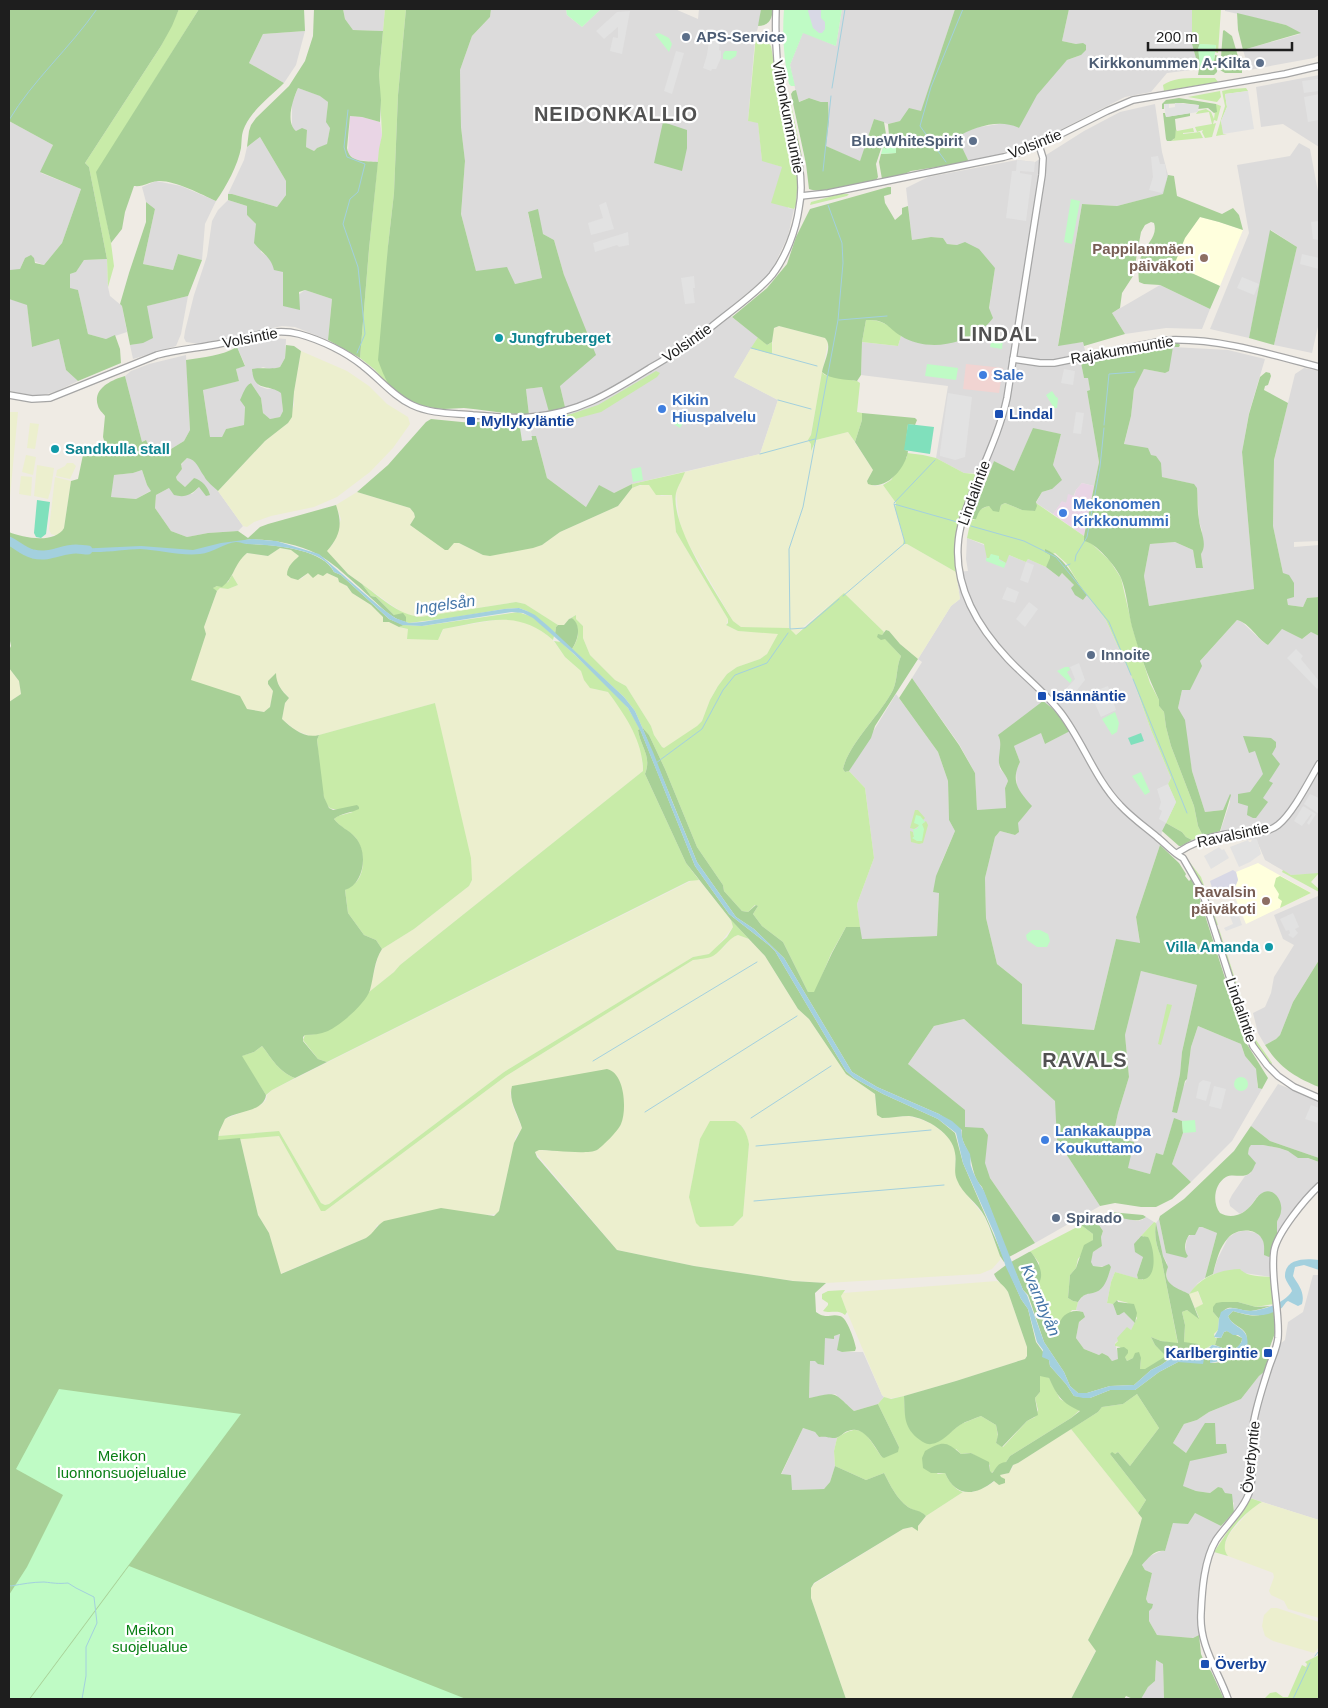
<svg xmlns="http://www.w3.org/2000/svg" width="1328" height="1708" font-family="Arial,sans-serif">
	<rect width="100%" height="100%" fill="#efebe4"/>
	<!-- residential -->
	<g fill="#dcdbdb">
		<path d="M343,9H385L383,31L353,30L345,19Z"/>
		<path d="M491,9H566L567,15L582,27L601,9H675L698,19L699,9H761L760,19L755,39L748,121L758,122L762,160L782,167L788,208L794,209L788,236L772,270L765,278L725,312L758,337L734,377L778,400L760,454L632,484L586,507L547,478L536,436L532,440L526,389L542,387L565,407L560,386L564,275L554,240L543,234L528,213L542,278L515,284L476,271L461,214L465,161L461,127L460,70L472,36L490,17Z"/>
		<path d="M842,9H955L921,112L900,121L888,124L874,119L860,162L826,146L829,121L828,102H821L809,98L798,102L790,65L803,32L836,46Z"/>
		<path d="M1069,9H1192V44L1199,69L1167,73L1151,92L1125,97L1026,147L969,162L956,137L973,128L999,124L1010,123L1019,128L1034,94L1067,60L1081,55L1076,44L1062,41Z"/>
		<path d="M1225,9H1319V55L1314,58L1249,70L1243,50L1300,34L1286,25L1225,11Z"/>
		<path d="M305,31L296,65L284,83L249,63L263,34Z"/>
		<path d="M1319,75V147L1283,124L1261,127L1256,87Z"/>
		<path d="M298,88L321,96L328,102L327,108L330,128L327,145L317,148L314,151L306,147L307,130L296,131L293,129L292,125V103Z"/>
		<path d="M1155,104L1162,152L1168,175L1164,194L1117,206L1082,204L1058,345L1083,342L1087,359L1081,363L1084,378L1088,377L1090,390L1087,391L1099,462L1094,486L1082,483L1076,490L1073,497L1066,503L1062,502L1053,514L1036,503L1042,492L1052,489L1053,465L1061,434L1033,429L1014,471L994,461L987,479L975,473H964L936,458L948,386L861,375L862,342L898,346L901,336L918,343L935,345L989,309L995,268L957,245L947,244L943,238L931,237L912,240L906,188L928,177L1017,160L1035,162L1084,131L1120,112Z"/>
		<path d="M9,121L53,145L41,173L81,189L62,243L44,265L25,258L20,269L9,275Z"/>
		<path d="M260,137L286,181V195L277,207L232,194H228L244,160L247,147Z"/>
		<path d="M1299,143L1310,149L1319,197V322L1312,353L1274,345L1297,247L1271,230L1249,338L1210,329L1249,233L1237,165L1290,156Z"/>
		<path d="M156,181L181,186L216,201L205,224L202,260L178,254L173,270L143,264L155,209L146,202L142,187Z"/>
		<path d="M228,200L247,206V215L256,224L261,252L271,259L283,272V306L305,290L332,299L328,340L295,327L282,326L199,344L186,342L184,338L185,331L194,295L207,256L212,221L218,210Z"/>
		<path d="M107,259L108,287L110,296L122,306L127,332L106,339L88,334L78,290L70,289V274L76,272L84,260Z"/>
		<path d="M1160,285L1210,309L1202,329L1166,328L1125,334L1112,313Z"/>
		<path d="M188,296L181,334L176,346L133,359L130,345L136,344L146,306Z"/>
		<path d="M9,299L27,304L32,347L59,339L66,370L78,381L57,391L44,395H31L9,391Z"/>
		<path d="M274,338L286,339L285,358L280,367L272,370L263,367L252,372L259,386L267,389L274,388L281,392L283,411L280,417L270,419L263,413L261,398L251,383L249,384L245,407L244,425L226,429L222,437L210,438L203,389L239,381L236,369L245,365L237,347Z"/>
		<path d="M1173,347L1228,350L1265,359L1249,413L1242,452L1254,589L1149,606L1144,576L1150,544L1175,542L1193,550L1196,568L1203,567L1201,554L1202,531L1199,521L1197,488L1193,484L1162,477L1151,455L1124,445L1131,416L1134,389L1144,369L1165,373Z"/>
		<path d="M186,355L190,430L184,441L171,449L152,455L145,440L142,442L125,376L131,371L149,364Z"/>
		<path d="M1304,368L1319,371V541L1294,542V547L1319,545V597L1307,598L1303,607L1288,605L1283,573L1273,526L1274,460L1295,374Z"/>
		<path d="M187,458L191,459L200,466L205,477L218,491L243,526L238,531L208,533L187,537L171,531L155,508L156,495L169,488L192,494L199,487L209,495L194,478L185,487L177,480L176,477L182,469L181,465Z"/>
		<path d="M142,470L147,485L152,490L136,499L111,497L113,475L133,473Z"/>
		<path d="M967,538L1026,562L1028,559L1035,562L1046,567L1059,577L1062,573L1074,585L1083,600L1087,595L1106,620L1134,682L1151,730L1171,778L1168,784L1176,802L1162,831L1160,845L1136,917L1140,944L1116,939L1094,1030L1022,1024V984L997,964L986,918L985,878L995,837L1000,831L1015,835L1018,823L1027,811L1017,788L1016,771L1020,762L1014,746L1041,732L1045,744L1069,731L1060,717L999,735L1001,739L999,763L1000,769L1005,774L1008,781L1005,788L1006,809L977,810L975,773L959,744L912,678L922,662L918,659L951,606L960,599L956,572L968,571L966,559Z"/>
		<path d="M1237,620L1242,622L1263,642L1268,645L1282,629L1302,639L1311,632L1319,636V873L1318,874L1291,875L1265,860L1256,839L1222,842L1221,829L1230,802V795L1223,810L1205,812L1192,771L1188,748L1178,708L1182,690L1200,661Z"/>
		<path d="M896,694L938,752L948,781L949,820L955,831L942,861L933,892H939L937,936L861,939L857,904L874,858L865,788L849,771Z"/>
		<path d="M1318,896H1319V960L1293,1002L1280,1035L1276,1039L1265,1045L1258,1033L1253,1013L1265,1007L1271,993L1274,977L1294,945L1283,939L1274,915Z"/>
		<path d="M1141,971L1197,985L1182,1052L1180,1074L1172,1112L1187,1079L1191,1047L1198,1026L1241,1044L1245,1056L1256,1069L1258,1077L1257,1084L1258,1088L1262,1089L1232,1141L1191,1182L1172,1164L1183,1133L1182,1121L1174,1119L1163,1155L1156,1154L1150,1174L1127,1168L1113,1136L1118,1113L1129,1077L1125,1035Z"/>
		<path d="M964,1019L1056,1101L1057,1140L1100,1206L1035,1243L990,1178L908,1064L934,1026Z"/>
		<path d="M1278,1084L1319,1100V1158L1270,1141L1251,1126Z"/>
		<path d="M1251,1145H1263L1279,1148L1319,1162V1183L1308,1195L1276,1235L1277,1222L1281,1211L1258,1196L1248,1209L1240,1214L1230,1206L1229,1201L1232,1195L1245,1176L1251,1173L1248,1154L1249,1148Z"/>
		<path d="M1114,1215L1137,1221L1142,1220L1146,1217L1154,1222L1138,1239L1143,1257L1137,1275L1138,1279L1115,1272L1111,1282L1107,1303L1113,1304L1116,1312H1124L1135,1323L1131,1330L1115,1343L1119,1359L1112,1361L1108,1356L1102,1353L1099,1355L1084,1349L1076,1338L1079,1322L1082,1320L1083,1312L1076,1310L1078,1302L1085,1294L1096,1292L1105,1283L1111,1267L1092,1266L1090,1262L1093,1252L1102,1246L1101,1237L1103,1231L1099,1225L1101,1222Z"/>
		<path d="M1159,1219L1166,1253L1187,1256L1185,1252L1187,1238L1199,1227H1202L1217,1233L1205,1278L1198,1283L1189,1294L1170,1286L1167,1282V1263L1163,1256L1156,1223Z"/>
		<path d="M1242,1231H1248L1256,1233L1262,1238L1269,1257L1271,1256V1277L1244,1273L1213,1274L1217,1260L1228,1238L1235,1233Z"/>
		<path d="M1313,1275H1319V1520L1250,1498L1254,1484V1437L1256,1420L1265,1388L1279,1345L1285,1340L1288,1322L1303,1312Z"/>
		<path d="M841,1334L839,1344L842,1352H863L882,1395L884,1397L878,1404L854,1411L835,1394L809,1398L810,1361H815L825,1338Z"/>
		<path d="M1265,1371L1250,1427L1248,1441L1250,1480L1247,1491L1243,1501L1234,1512V1503L1218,1487L1210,1493L1196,1491L1182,1486L1190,1461L1216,1444L1194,1442L1186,1453L1173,1443L1184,1424L1197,1420L1209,1412L1241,1399L1259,1376Z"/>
		<path d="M803,1428L815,1432L819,1437L828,1435L833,1438H837L834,1451L835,1466L830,1482L824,1489L791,1490L781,1475Z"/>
		<path d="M1195,1513L1221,1526L1213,1539L1207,1552L1202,1571L1197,1620L1199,1635L1193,1638L1157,1635L1149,1621L1148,1603L1146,1599L1152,1573L1145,1570L1142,1565L1148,1557L1161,1551H1165L1173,1523Z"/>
		<path d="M1156,1660L1163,1664L1164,1699H1141L1148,1687L1155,1681Z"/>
	</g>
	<!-- commercial -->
	<path fill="#f1d4d2" d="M966,364L1003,368L999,393L963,389Z"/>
	<!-- industrial -->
	<g fill="#e9d5e5">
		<path d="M350,116L362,117L380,122L382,135L378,162L358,160L354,159L348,153Z"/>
		<path d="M1082,483L1094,486L1084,536L1053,514L1062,501L1066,503L1068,494L1074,496L1076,490Z"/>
	</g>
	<!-- education -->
	<g fill="#ffd">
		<path d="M1200,217L1219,222L1243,230L1220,286L1174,265L1185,238Z"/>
		<path d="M1258,863L1311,893L1246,924L1233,892L1238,880L1236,872Z"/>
	</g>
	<!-- farmland -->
	<g fill="#ecefce" fill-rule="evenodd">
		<path d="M779,326L825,338L828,342L810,438L812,450L816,440L848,432L873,470L867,481L874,486L883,485L896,503L895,508L904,539L907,544L956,572L960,599L951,606L918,659L900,644L889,631L886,630L884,632L844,593L804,626L796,635L788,629L741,627L733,621L684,536L679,519L676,492L685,472L760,454L778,400L734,377L751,348L772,354L773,329Z"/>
		<path d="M301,351L347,371L369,386L387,404L408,417L410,424L393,448L370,472L337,497L314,507L271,516L254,522L247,527L243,526L218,491L265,441L288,423L294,405V392Z"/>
		<path d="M9,412H18L9,507Z"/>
		<path d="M30,423L39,424L35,449L27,448Z"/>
		<path d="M26,455L36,457L33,475L22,472Z"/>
		<path d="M67,463H73L76,466L70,479L56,476L57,470L65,466Z"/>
		<path d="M37,465L54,468L51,489L48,499L34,496Z"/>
		<path d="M21,476L32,477L31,496L19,494Z"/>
		<path d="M55,477L71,481L64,528L58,536L51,534L49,529Z"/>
		<path d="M646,484L649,485L661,496L672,495L676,532L728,619L726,625L738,631L779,633L767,654L760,659L737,667L727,674L718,686L710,700L702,721L697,726L665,748L662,747L654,735L651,726L626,686L615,680L590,655L583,638V626L576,619V615L570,618L564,625H558L525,604L516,602L420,617L413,616L403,613L348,574L326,551L333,544L341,519L336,505L357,492L410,508L414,513L415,517L410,525L450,545L454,543H459L483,555L542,545L560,532L618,506L632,488Z"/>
		<path d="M280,548L291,550L300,556L290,565L301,579L308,573L318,574L327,573L338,578L340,582L347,586L352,593L371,605L383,617L402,628L408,629V639L441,635L443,629L501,619L516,620L527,623L537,628L552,639L565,657L581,671L594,689L608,692L625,715L637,739L641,753L643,771L400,965L394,972L369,992L378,956L382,949L414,929L469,886L472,880L435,703L312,737L295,730L282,719L285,703L289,698L281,689L276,679L268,684L273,691L270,707L264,712L247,709L190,680L206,634L204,627L217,591L220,588L228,589L238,585L232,575L239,560L247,553L268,556Z"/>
		<path d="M9,668L19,681L21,694L9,702Z"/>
		<path d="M695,879L699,880L731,920L733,927L716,948L709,954L693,957L504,1072L329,1204L325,1205L321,1203L279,1131L218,1136L222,1124L225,1119L262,1104L266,1100L267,1095L272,1090Z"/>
		<path d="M738,935L749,939L765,956L798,1009L809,1019L846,1074L875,1094L876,1106L882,1118L909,1116L920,1119L932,1124L946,1135L953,1144L956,1152L955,1168L962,1189L984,1216L1000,1256V1260L992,1269L980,1274L826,1283L794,1281L694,1266L617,1250L535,1152L536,1150L587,1152L597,1150L612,1136L510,1092L513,1107L522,1128L521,1131L516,1136L499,1211L497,1214L377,1225L373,1234L366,1238L280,1274L269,1233L258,1215L240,1138L279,1136L321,1210L325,1211L506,1076L693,960L707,958L724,947L732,937ZM735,1121L743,1127L749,1144L743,1216L740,1220L689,1197L700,1139Z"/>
		<path d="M997,1281L1003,1285L1008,1292L1027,1347L1028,1353L1025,1359L956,1381L904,1396L887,1399L882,1395L847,1312L841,1296L843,1293Z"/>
		<path d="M1197,1290L1203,1305L1195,1308L1189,1294Z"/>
		<path d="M1071,1429L1142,1518L1132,1554L1088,1640L1096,1650L1071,1699H846L811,1598V1588L814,1584L903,1529L918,1526L926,1516L963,1492H973L988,1486L1001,1477L999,1475L1006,1474L1012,1469L1013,1465L1018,1463Z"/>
		<path d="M1262,1502L1319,1520V1618L1288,1609L1284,1601L1271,1595L1269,1591L1274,1577L1273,1573L1228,1556L1225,1552L1224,1546L1230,1533L1252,1508Z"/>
		<path d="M1271,1608H1277L1319,1622V1647L1314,1653L1273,1641L1265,1636L1262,1626L1264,1615Z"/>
	</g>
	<!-- grass -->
	<g fill="#c8eba8">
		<path d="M179,9H199L97,172L111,243L114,266L108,287L107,259L89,167L85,163L161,46Z"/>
		<path d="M385,9H406L398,95L394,193L388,246L384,375L390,386L374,369L360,358L369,249L379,149L382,135L379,75Z"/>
		<path d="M1192,9H1221L1218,53L1215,52L1216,45L1192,44Z"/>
		<path d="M756,35L762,36L771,46L780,99L795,160L798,176L796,205L794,209L771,203L782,167L762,161L758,123L748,121Z"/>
		<path d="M1205,78H1215L1218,82L1164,91L1163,85C1174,77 1192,78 1205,78Z"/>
		<path d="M1231,89L1246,88L1248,91L1225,94L1227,107L1221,121L1224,134H1227L1216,136L1225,106L1222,91Z"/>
		<path d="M1220,91L1221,97L1217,102L1188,97Z"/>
		<path d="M789,95L802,156L798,150L786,102Z"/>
		<path d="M1216,104L1221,106L1217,121L1214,120L1213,124L1216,123L1212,137L1205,138L1202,132L1203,130L1197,132L1195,127L1212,124L1209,112L1196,114L1198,111L1206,109L1211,112L1214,119Z"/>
		<path d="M1193,128L1194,132L1183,133V134L1200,132L1203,138L1171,141L1174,139L1176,129L1177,131Z"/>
		<path d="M840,194H849L847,196L810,205L811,202Z"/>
		<path d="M866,320C884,320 888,325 901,336L898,346L862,342Z"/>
		<path d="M758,337L767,345L772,342V354L751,348Z"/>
		<path d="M656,371L660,373L657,377L601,412L541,428L537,425L538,421L571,414L598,405Z"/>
		<path d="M822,372L825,375L857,381L860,383L857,412L862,413V420L855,442L848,432L816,440L811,451V444L808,440L811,435Z"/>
		<path d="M907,453L923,455L936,458L964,473L977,474C962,509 952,532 956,572L907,544H903L904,539L895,508L896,503L883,485L891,480L907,457Z"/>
		<path d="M685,472C683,478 678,486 676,493C670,526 716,592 733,621L741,627L789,628L796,635L844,593L884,632L882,635L901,656C896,667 898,679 893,690C881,714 849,743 843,769L845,772L849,771L865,788L874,858L857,904L860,927H846L831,954L815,992H808L783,942L762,926L753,914L758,906L755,905L748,912L742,911L724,891L723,885L697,847L665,769L649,735L642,727L635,711L624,697L572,649C579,639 581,627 572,618L569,619L576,615V619L583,626V638L590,655L615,680L626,686L651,726L654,735L662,747L664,748L697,726L702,721L710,700L718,686L727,674L737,667L760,659L767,654L778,634L738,631L726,625L728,623V619L676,532L672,495H656L649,485H640L632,488V484Z"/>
		<path d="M1005,503L1022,510L1026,509L1034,511L1036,503L1084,536V541H1088L1092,544L1110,561L1121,578L1133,630L1150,683L1159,700V706L1164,712L1166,727L1171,746L1194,806L1198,826L1203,836L1192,840L1186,837L1182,832L1166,823L1176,802L1168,784L1171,778L1151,730L1134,682L1106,620L1082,589L1067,564L1055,553L1050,555L1051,558L1046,567L1028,559L1026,562L1009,555L1006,563L991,554L990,558L987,559L984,544L967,538L971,519L974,520L979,510L988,506L1000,509L1001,505Z"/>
		<path d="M232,575L238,585L228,589L220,588L217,591L212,588L228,582Z"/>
		<path d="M362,584C380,597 397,614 420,617L516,602L525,604L558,625L556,627L555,634L527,611L519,608L504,609L456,617L409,623L406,622V617L394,615L376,597L371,596Z"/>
		<path d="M518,612L533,617L554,636L553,640C517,608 485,622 443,629L438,640L407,639L408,629L399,627L404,625L422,626Z"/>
		<path d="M554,641L561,642L615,693L628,708L640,729L638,730C641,748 652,756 645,774L686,863L699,880L689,881L327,1062L318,1059L303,1040L305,1035L316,1034L349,1016L369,992L394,972L400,965L643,771C643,741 625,715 608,692L590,688L584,680L581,671L565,657Z"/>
		<path d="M435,703L471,858L472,880L469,886L414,929L382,949L376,940L364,935L348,913L345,890C348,888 354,885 357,881C366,870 364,847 355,837C348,830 340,827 334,819L338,816L353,812C349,811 331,809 330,808C319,799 319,754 317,740L319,735Z"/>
		<path d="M915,810H918L925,818L923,820L920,816L916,823H918L919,826L914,829L910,828Z"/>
		<path d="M926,821L928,825L923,843L919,844L911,842L910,831L913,832L914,837H913V839L922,824Z"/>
		<path d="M1188,860L1201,877L1218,925L1215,926L1186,861Z"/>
		<path d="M1283,870L1291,875L1319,873L1311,882L1319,889V892L1282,872Z"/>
		<path d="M1280,876L1311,893L1280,908L1282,901L1278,898L1279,894L1274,886L1276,878Z"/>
		<path d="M731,920L749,939L738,935C728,938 723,950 713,956C707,959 699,959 693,960L506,1076L325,1211H321L279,1136L218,1141V1136L279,1131L321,1203L325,1205L329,1204L504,1072L693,957L709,954L727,937L733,927Z"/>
		<path d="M1218,929H1219L1245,1010H1243Z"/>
		<path d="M1167,1004L1172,1005L1161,1045L1158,1044Z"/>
		<path d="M1246,1017L1256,1040L1272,1063L1271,1066L1255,1045L1245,1020Z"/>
		<path d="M262,1046C273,1060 278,1071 295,1078L272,1090L266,1095L241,1056L254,1052Z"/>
		<path d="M710,1121H735C744,1126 747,1134 749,1144L743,1216L733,1226L700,1227L696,1223L689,1197L700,1139Z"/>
		<path d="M1154,1222L1156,1223C1154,1235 1156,1245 1161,1257L1178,1344L1161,1341L1151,1337L1155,1345L1167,1356L1145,1370L1140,1369L1141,1358H1133L1127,1361L1120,1347L1115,1346V1344L1118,1341L1117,1338L1127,1327L1131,1330L1137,1318L1128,1303L1117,1300L1113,1304L1107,1303L1111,1282L1115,1272L1143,1280L1144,1236H1141Z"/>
		<path d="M1081,1225L1093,1234V1240L1078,1259L1076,1268L1070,1275L1068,1298L1073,1301L1078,1302L1076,1310H1072L1058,1328L1050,1327L1038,1315L1035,1303L1028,1288L1038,1285L1039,1263L1031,1252H1029Z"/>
		<path d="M1240,1269C1247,1277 1261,1276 1271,1277L1274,1304L1256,1307L1238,1302L1213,1312L1219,1319L1218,1330L1214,1334L1215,1338H1217L1215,1345H1212L1199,1352L1184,1342L1185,1325L1182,1312L1187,1310L1199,1318L1195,1308L1203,1304L1198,1291L1189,1294C1202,1276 1219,1270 1240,1269Z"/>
		<path d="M845,1290L841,1296L847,1312L845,1315C837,1309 831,1314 823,1311L828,1305V1303L822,1299V1294L828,1291Z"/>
		<path d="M1042,1375L1049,1378L1060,1399L1080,1410L1071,1418L1010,1456L1006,1462L991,1473L990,1472V1465L971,1453L961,1454L956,1449L937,1474L945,1473C948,1480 955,1490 963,1492L926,1516C921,1511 914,1511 908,1507C897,1499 890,1485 884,1473L866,1480L835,1466L834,1451L837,1438C863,1419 867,1437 882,1457L899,1447L878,1404L884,1397L891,1399L904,1396L905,1415L939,1441L961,1424L981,1416L996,1425L998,1436L996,1443L1003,1447L1027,1421L1035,1417L1038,1410L1035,1398L1040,1392V1376Z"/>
		<path d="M1137,1394L1159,1428L1130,1466L1118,1452L1115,1454H1110L1146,1500L1138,1513L1071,1429L1098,1412L1102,1407L1123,1404Z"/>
		<path d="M1250,1498L1262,1502C1249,1509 1214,1540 1228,1556L1214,1552L1232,1525V1522L1246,1507Z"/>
		<path d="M1319,1655V1699H1264L1270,1693L1276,1692L1283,1697H1288L1302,1665L1306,1667L1307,1664L1305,1662Z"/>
	</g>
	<!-- forest -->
	<g fill="#a8d097" fill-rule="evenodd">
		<path d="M9,9H179L172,26L161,46L85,163L89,167L107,259L84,260L76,272L70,274V288L78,290L88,334L106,339L115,335L120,349L121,363L78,381L66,370L59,339L32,347L27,305L9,299L10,270L20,269L25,258L31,255L34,258L35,263L44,265L62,243L81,189L40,172L53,145L9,121Z"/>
		<path d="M199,9H304L305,31L263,34L249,63L284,83C271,96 253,109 245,126C241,134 242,140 241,148C238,165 226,187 216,201C201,194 174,180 158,181C148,182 144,187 134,186L125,212L122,229L111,243L96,172Z"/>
		<path d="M314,9H343L345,19L353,30L383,31L379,75L381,100L380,122L362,117L350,116L347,148C349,163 366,161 378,162L369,249L360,358L328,340L332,299L305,290L299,292L300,310L283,306V272L274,270C271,257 262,253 254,243L256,224L247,215V206L228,200V194H232L277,207L286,195V181L260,137L247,147L249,131L251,125L256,118L289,86L305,61L313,36ZM298,88L320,96L328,102L326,122L330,128L327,144L317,148L314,151L306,147L307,130L302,128L296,131C285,122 293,99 298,88Z"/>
		<path d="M406,9H491L490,17L472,36L460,70L461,127L465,161L461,214L476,271L507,267L515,284L542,278L528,212L538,209L543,234L554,240L564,275L596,355L560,386L565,407L549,412L542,387L526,389L529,415C507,414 486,410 464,408C457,408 451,409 444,409C425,408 401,401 389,385C384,377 381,368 378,360L388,246L394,193L398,95Z"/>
		<path d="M761,9H773C772,19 769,26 758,26Z"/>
		<path d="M955,9H1069L1062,41L1076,44L1083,43L1086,45V50L1081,55L1067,60L1037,95L1019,128C1000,118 974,127 957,137L969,162L911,171L900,176L882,179L879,162L881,154L896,153V147L890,142L892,144L886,149L883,147L889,135L888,124L900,121L909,108L921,111Z"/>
		<path d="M1237,13L1286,25L1301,33L1243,50L1238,30Z"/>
		<path d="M1224,30L1232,36L1242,70V73H1225L1220,70L1223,31Z"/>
		<path d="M1192,44H1200L1199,45L1213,67L1215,55L1218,56L1217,72L1214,75H1198L1199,69Z"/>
		<path d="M796,90L799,102L809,98L821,102H828L829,121L826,146L860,161L874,119L884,122L886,134L876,164L878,177L876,180L871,182C855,185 824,194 809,189L806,164L791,94L793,91Z"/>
		<path d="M1179,98L1216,104L1217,112L1214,113L1208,108L1198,109V105L1183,103L1164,104V109H1162V104L1166,100Z"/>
		<path d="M1163,113H1165L1166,117L1190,113V116L1175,119L1176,129L1175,138L1171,141H1167L1166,139Z"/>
		<path d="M663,122L687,130V148L682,171L654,163Z"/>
		<path d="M1168,175L1174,176L1177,196L1222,214L1233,208L1239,215L1243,230L1219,222L1200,217L1185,238L1174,265L1220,286L1210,309L1160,285L1144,284L1139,282C1138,272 1138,263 1142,254C1147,243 1158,236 1154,223L1151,222L1145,225L1141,232L1133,276L1122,293L1120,308L1112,313L1125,334L1084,346L1083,342L1058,346L1082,204L1117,206L1163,194Z"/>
		<path d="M888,187H891V194L884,196L885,203L895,220L902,214V208L908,206L912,240L931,237L943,238L947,244L957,245L965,242L979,249L995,268L989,308L993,318C990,322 986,326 982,329C960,346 925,351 901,336C885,326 888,320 866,320L862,342L861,375L857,381C847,379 830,380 822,372C824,361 833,346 825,338L779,326L774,328L772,342L767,345L732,317L767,288L787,264L796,237L810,209Z"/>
		<path d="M146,202L155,209L143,264L173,270L178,254L202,260L188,296L147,306L153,338L143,343L130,345L122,306L120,304L129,273L146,222Z"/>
		<path d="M1270,230L1297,247L1274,345L1249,338Z"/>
		<path d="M1169,343H1178L1180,345L1179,347H1173L1169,371L1165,373L1144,369L1134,389L1131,416L1124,444L1148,448L1151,455L1156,456L1161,463L1162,477L1194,484L1197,488C1198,498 1197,509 1199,520C1200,531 1208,544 1201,554L1203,568H1196L1193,550L1175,542L1150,544L1144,576L1149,606L1254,589L1242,452L1249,414L1260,377L1266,372L1270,373L1271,376L1268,385L1265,386L1264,390L1288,403L1274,460L1273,526L1283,573L1289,575L1294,583V597L1287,599L1288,605L1303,607L1307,598L1319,597V636L1311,632L1302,639L1282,629L1268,645C1257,639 1250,623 1237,620L1200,661L1202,666L1190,690H1182L1178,708L1185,720L1192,771L1205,812L1223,810L1230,794L1231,795L1220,831L1203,836L1198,826L1194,806L1171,746L1166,727L1164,712L1159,706V700C1148,677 1139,652 1132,627C1128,611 1127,593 1121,578C1116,566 1095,542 1084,541V536L1099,462L1087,391L1090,390L1088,378H1084L1081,363L1087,359Z"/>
		<path d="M286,345L294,346L301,351L294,392L292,417L288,423L265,441L218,491C213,486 207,482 204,476C198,468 197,460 187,458L181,464L182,469L176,477L177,480L185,487L194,478C202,480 208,487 210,495L206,496L199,487C191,495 185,498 174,495L169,488L156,495L155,508L171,531L187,537L208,533L238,531L248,538L260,527L268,524L336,505C343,525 340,536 327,551L348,574L362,584L371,596L376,597L394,615L403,613L406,617V622C392,619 382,608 371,598C358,586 332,561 317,554C298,544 267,538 245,540L246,544C269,544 323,548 334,572L341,575L389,619L404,625L399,627L389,622H383V617L371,605L352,593L347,586L339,582L338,578L327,573L323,576L318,574L313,578L308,573L298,580L291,578L287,575C287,566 294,561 299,556L291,550L280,548L268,556L247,553C233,565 235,577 222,587L217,586L213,588L217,591L204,627L206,634L191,680L240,696L247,709L264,712L270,707L273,691L268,684V681L276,673C276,684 282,691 289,698L285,703L282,719C292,728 304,739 319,735L317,740L324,797L329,808L333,810L357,805L359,807V809C351,813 341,813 334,819C340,827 349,830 355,837C369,852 364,884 345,890L348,913L364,935L376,940L382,949C374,961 374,976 370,990C366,1003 341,1025 328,1031C320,1034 313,1035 305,1035L303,1037V1041L318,1059L327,1062L295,1078C278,1071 273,1060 262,1046L254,1052L242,1056L266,1095C264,1112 237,1111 225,1119L219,1132L218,1140L240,1138L258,1215L269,1233L281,1274L366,1238C374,1233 376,1226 384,1221L441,1208L494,1216L499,1211L514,1143L522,1128C518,1114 508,1101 512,1086L607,1069C625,1073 627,1110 621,1124C618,1131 603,1146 597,1150C588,1155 551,1150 539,1150L535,1152L537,1157L617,1250L694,1266L793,1281L826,1283L815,1293L816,1312C827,1320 830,1313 840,1316C847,1317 855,1342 856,1348L855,1351L842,1352L837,1350L840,1334L834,1336V1339L825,1338L824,1365L818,1364L815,1361H810L809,1398C838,1392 832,1391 854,1411L878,1404L899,1447L898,1452L884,1458L882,1457C874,1446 864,1424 848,1431C843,1432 839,1439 834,1438C828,1438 828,1436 819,1437L815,1432L803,1428L781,1474L791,1475L792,1490L824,1489L830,1482L835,1466L866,1480L884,1473C890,1485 897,1499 908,1507C914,1511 921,1510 926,1516L918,1526V1531L912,1527L903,1529L814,1583L811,1588V1598L846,1699H9V702L21,694L19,681L9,668V650L11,646L9,636V532C23,538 55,544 64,528L71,481L78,479L84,450L106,447L103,437L105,416C103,413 99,410 98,406C92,389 111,380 125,376L142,442L146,440L153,455L171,449L184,441L190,430L186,360C204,357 221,356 237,347L245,366L236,369L239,381L203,390L210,437H222L226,429L244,425L245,407L240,400C243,394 245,386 251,383L261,398L263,413L270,419L280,417L283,411L281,393C267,383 254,393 252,369C262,367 271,370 280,367L285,358ZM142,470L147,485L151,491L136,499L111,497L114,475L133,473Z"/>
		<path d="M862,413L915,418L917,420L915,425L908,424L905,450L908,451C906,467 887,491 868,484L867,481L873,470L855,442L862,420Z"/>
		<path d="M431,419L472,423L490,420L529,422L531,431L520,428L532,440L531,436H536L547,478L586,507L599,485L614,493L632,484V488L618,506L560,532L542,545L533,548L490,556L483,555L459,543H454L448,550H445L410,525L415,517L414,513L410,508L357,492L388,465L426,422Z"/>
		<path d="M1033,428L1061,434L1053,465L1062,480L1052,489L1042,492L1036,502L1037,506L1035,511L1022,510L1005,503L1001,505L999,512L993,511L989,506C979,508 979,512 976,519H971L994,461L1014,471Z"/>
		<path d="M1045,549C1068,560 1072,576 1087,595L1083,600L1075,595L1071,588L1074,585L1062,573L1059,577L1046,567L1050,558V555L1045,552Z"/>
		<path d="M572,618C582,626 578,640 572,649L573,651L555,634L556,627L558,625H564L569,619Z"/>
		<path d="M886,630L889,631L900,644L918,659L875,726L871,738L849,771L845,772L843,769C849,743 881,714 893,690C898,679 896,667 901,656L885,639L881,640L877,637L878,634L882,635Z"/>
		<path d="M912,678L959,745L975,773L977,810L1006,808L1005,788L1008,781C1006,774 1000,770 999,763C998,754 1003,743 998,735L1043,701C1055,709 1062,720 1070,731L1045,744L1041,733L1014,746L1020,762C1010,782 1019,791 1032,806L1018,823L1019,832L1015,835L1000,831L995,837L985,878L986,918L997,964L1022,984V1024L1094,1030L1116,939L1140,943L1136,917L1160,845L1179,863L1186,874L1185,876L1189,881L1191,879L1197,890L1245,1041L1268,1078L1262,1089L1258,1088L1256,1069L1245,1056L1241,1044L1198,1026L1191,1047L1187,1079L1185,1081L1177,1113L1172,1112L1180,1074L1182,1052L1197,985L1141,971L1125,1035L1129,1077L1118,1113L1113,1136L1134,1142L1128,1168L1150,1174L1156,1153L1163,1155L1174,1118L1182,1121L1183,1133L1172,1164L1191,1182L1172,1199L1156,1207H1141L1115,1203L1100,1206L1057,1140L1055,1101L964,1019L934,1026L908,1064L965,1110V1127L983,1128L988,1135L985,1163L990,1178L1035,1243L1009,1257L982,1187C974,1179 973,1168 970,1157C968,1148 960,1141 962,1130L939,1114L877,1087L852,1072L784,958L754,929L736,917L697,862L642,727L649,735L665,769L697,847L723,885L724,891L742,911L748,912L756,905L758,906L753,914L762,926L783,942L808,992H814L832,953L846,927H860L862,939L937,936L939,893L933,892L936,876L955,831L949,820L948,781L938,752L899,698Z"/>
		<path d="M640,729L695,866L729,914L770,946L775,951L846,1071L854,1078L883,1094L938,1119L955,1133L963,1163L1005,1261L1004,1262L1000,1256C995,1243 991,1229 985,1217C978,1203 962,1194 957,1180C953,1171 957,1162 955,1153C953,1134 927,1118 909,1116C901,1116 891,1118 882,1118L877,1115L875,1094L846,1074L809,1019L798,1009L765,956L731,920L686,863L645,774C652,756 641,748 638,730Z"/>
		<path d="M1243,736L1271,738L1276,742V747L1272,754L1280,764L1269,781L1273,783L1263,798L1268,802L1256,818H1253L1247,815L1248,806L1238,803V794L1250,792L1263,774L1255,751L1249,753Z"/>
		<path d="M1166,823L1182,832L1186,837L1192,840L1181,846H1179L1162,831Z"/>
		<path d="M1319,960V1087C1295,1077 1280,1068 1265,1045L1276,1039L1280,1035L1293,1002Z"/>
		<path d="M1251,1126L1270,1141L1319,1158V1162L1308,1158H1298L1288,1151L1279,1148L1263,1145H1251L1249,1148L1248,1154L1256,1163C1254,1166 1253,1171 1250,1173C1243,1179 1233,1173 1226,1177C1214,1184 1212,1203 1220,1213C1232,1220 1245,1214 1253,1203C1256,1199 1259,1194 1264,1192C1275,1188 1283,1202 1281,1211C1281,1215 1278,1219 1277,1222C1277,1226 1277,1230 1277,1234C1275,1241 1272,1248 1271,1256L1269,1257L1264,1255C1264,1250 1265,1244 1262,1239C1255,1227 1236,1229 1228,1238C1219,1248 1216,1262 1213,1274L1205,1278L1217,1233L1202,1227H1199L1195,1235H1189C1185,1241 1183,1250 1188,1256L1186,1258L1166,1253L1159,1219L1160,1216L1184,1199L1234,1151Z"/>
		<path d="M1110,1212L1143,1215L1146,1217C1137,1224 1125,1218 1114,1216L1108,1222H1101L1099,1225L1103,1231L1101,1237L1102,1246L1093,1252L1091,1262L1093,1266L1102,1267L1109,1264L1111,1267C1108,1276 1106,1288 1096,1292C1087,1295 1085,1292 1078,1302L1073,1301L1068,1298L1070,1275L1076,1268L1084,1245L1093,1240V1234L1081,1225Z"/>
		<path d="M1156,1223L1163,1256L1168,1267C1161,1284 1177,1288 1189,1294L1199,1319L1187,1310L1182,1312L1185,1325L1184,1342L1198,1344L1199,1352L1209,1347L1200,1357L1168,1360L1161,1365L1151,1370L1134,1385L1110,1386L1087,1393H1078L1070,1386L1064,1372L1044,1342L1028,1295L1023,1290L1011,1262L1029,1252H1031C1037,1260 1045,1273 1039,1283C1037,1286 1032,1287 1028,1288L1035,1303L1038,1315L1045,1317L1046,1323L1050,1327L1058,1328C1060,1315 1071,1308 1083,1312L1085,1317L1079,1322L1076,1338L1084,1349L1099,1355L1102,1353L1108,1356L1112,1361L1118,1359L1117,1348L1124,1347L1128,1350V1353L1125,1357L1127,1361L1133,1358L1135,1353L1139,1352L1141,1358L1140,1369H1145L1166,1356L1155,1345L1151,1337L1161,1341L1178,1343L1161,1257C1156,1245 1154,1235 1156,1223Z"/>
		<path d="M1141,1236L1148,1237C1155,1248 1159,1284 1138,1279L1137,1275L1143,1257L1135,1252L1134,1244Z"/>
		<path d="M1006,1265L1021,1299L1028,1309L1036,1342L1049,1360L1050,1366L1066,1384L1074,1396L1090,1398L1110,1390H1135L1159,1372L1178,1362L1204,1359L1208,1356L1210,1358V1363C1223,1364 1236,1354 1247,1347C1247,1344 1247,1338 1246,1334C1242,1326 1231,1325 1228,1316L1233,1311C1249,1316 1257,1318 1274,1311L1275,1333L1267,1355L1269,1361L1265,1371L1259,1376L1241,1399L1209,1412L1197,1420L1184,1424L1173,1443L1186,1453L1205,1423H1215L1216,1444H1226L1227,1453L1190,1461L1183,1486L1196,1491L1210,1493L1218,1487L1222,1488L1225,1493L1232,1494L1234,1512L1221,1526L1195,1513L1188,1524L1173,1523L1165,1551C1155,1549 1148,1558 1142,1565L1145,1570L1152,1573L1146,1599L1148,1603L1153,1604L1152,1608L1149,1611V1621L1157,1635L1193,1638L1199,1635L1201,1654L1206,1666L1211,1671L1224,1699H1164L1163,1664L1156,1660L1155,1681L1148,1687L1141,1699H1133L1126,1696L1124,1699H1071L1096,1651L1088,1640L1132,1554L1142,1518L1138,1513L1146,1500L1110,1454L1112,1452L1115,1454L1118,1452L1130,1466L1159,1428L1137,1394L1123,1404L1102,1407L1098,1412L1018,1463L1013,1465L1009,1473L1000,1475L1001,1477L1005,1479V1483L999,1485L994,1481C975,1496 956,1498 945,1473H931L923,1468L922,1458L925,1451C943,1441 946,1441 961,1454L971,1453L989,1462L990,1471L992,1473C997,1468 997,1463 1006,1462L1010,1456L1071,1418L1080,1411C1062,1403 1057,1396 1049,1378L1040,1376V1392L1035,1398L1038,1415L1027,1421L1002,1447L996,1443L998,1435L996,1425L981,1416C974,1419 966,1421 960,1425C951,1431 942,1443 931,1444C927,1445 923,1442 920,1440C903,1428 905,1415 904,1396L956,1381L1025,1359L1027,1356V1347L1008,1292C1004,1285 997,1282 994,1274Z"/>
		<path d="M1117,1300L1118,1302L1134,1304L1137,1313L1135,1323L1124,1312L1119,1315H1117L1113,1304Z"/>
		<path d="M1222,1302H1238L1256,1307L1271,1306C1264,1308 1258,1310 1251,1311C1236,1311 1226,1300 1219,1319L1213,1312V1307L1216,1303Z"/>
		<path d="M1227,1331L1242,1338C1242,1345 1237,1348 1230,1351L1215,1345L1217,1338H1221L1224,1332Z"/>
	</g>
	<!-- park -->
	<g fill="#bffbc5">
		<path d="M566,9H601L582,27L567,15Z"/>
		<path d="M784,9H842L836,46L803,33L790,65L795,86H791L789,84C784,59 782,35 784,9Z"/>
		<path d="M659,33L669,38L672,44L669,52L655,34Z"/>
		<path d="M1200,44L1216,45L1213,67H1200L1198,48Z"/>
		<path d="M725,51H737L736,56L730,60L723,59V54Z"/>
		<path d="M897,137L901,142L896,147V153L881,154L883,147L886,149L892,144L890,141Z"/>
		<path d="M1071,199L1080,201L1072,244L1064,242Z"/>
		<path d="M992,338L1003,339L1002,349L990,347Z"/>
		<path d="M927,364L958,368L956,380L925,376Z"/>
		<path d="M1052,391L1056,397L1058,398L1057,408H1054L1046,395Z"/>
		<path d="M677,415L685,420L680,428L672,423Z"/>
		<path d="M641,467L643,480L633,482L631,469Z"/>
		<path d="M991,554L999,556V560L1006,563L1004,568L986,561V558H989Z"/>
		<path d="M1065,667H1069L1070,670L1067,672L1072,680L1070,683L1057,671Z"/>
		<path d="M1115,712L1119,723L1117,732L1112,735L1102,719Z"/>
		<path d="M1141,772L1150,792L1145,795L1132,776Z"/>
		<path d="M916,815L920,816L925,822L922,824L924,829L922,841H917L912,838L914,837L913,829H917L919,825L914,823Z"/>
		<path d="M1032,930H1040L1048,934L1050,941L1047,947H1037L1027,940L1026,935Z"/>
		<circle cx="1241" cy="1084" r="7"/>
		<path d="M1195,1120L1196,1132L1183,1133L1182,1121Z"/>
		<path d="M59,1389L241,1414L29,1699H9V1595L27,1567L63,1495L16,1469Z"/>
		<path d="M129,1566L466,1699H30Z"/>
	</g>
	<!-- pitch -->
	<g fill="#80e0bc">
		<path d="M908,424L934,427L930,454L904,450Z"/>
		<path d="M37,500L50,502L46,534L41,538L36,537L34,533Z"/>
		<path d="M1141,733L1144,741L1131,745L1128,738Z"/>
	</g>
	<!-- parking -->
	<g fill="#e2e2e2">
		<path d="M630,11L622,54L610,51L613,37L618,38V27L604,39L596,31L617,12Z"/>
		<path d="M710,34H720L719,50L721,51V58L716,69H712L711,71L703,68L707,55Z"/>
		<path d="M676,51L684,53L672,94L664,91Z"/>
		<path d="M1319,79V91L1304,93L1302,81Z"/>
		<path d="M1248,91L1254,129L1223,134L1221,121L1227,107L1225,94Z"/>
		<path d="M1319,94V120L1308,122L1304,97Z"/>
		<path d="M1175,103L1199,105L1198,112L1166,117L1164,104H1169V108L1175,107Z"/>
		<path d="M1158,156L1160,164H1165L1167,178L1162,193L1149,190L1153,177L1151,157Z"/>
		<path d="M1017,160L1035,162L1034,172L1020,171V173L1032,175L1026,221L1006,218L1012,171H1016Z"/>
		<path d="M606,202L614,229L591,235L588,223L603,218L599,205Z"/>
		<path d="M1319,221V240L1313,239L1311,222Z"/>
		<path d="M628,232L629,245L619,247L617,245L595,252L593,243Z"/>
		<path d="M1302,254L1319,258V269L1300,264Z"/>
		<path d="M694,276L695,288H693L695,303L685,304L681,278Z"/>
		<path d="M1242,277L1259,284L1254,295L1237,288Z"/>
		<path d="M1064,369L1075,371L1073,385L1061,383Z"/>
		<path d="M948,393L972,397L965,457L955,460L940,456V452Z"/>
		<path d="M1076,412L1084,413L1081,434L1073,433Z"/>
		<path d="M529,427V431L531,432L532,440L522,441L520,428Z"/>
		<path d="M1026,562L1034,565L1028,583L1020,580Z"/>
		<path d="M1007,587L1019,592L1015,603L1002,599Z"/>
		<path d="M1029,602L1038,609L1025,627L1016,619Z"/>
		<path d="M1296,649L1303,656L1301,659L1319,681V687L1317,689L1287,658Z"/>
		<path d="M1079,663L1085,680L1067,703L1060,695L1075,679L1070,667Z"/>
		<path d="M1108,686L1116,710L1101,717L1090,693Z"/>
		<path d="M1168,784L1176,802L1166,823L1159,819L1162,811L1159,809L1161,802L1157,789Z"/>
		<path d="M1310,794L1319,798V814L1304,804Z"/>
		<path d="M1303,806L1316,814L1309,825L1307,823L1312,815L1311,814L1302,826L1294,821Z"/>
		<path d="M1252,839H1257L1261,854L1250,862L1239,867L1230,847L1248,840L1249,842H1251Z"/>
		<path d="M1219,847L1222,850L1224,849L1229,858L1211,869L1204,856Z"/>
		<path d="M1238,913L1242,925L1226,931L1224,928L1233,924L1230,916Z"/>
		<path d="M1293,913L1299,927L1295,929L1298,933L1293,938L1288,935L1290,933L1289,930L1286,931L1280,919Z"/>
		<path d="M1203,1080L1211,1082L1206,1101L1196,1098L1199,1083Z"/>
		<path d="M1214,1086L1226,1089L1221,1109L1209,1106Z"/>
		<path d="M1311,1105L1319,1108V1117L1317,1123L1305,1119Z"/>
	</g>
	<!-- plaza -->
	<g fill="#d8d8e5">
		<path d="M809,9H821V18L825,22V29L822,33H819L813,28L808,11Z"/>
		<path d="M1233,870L1236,872L1238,880L1233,892L1215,898L1210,881Z"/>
	</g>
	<!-- water -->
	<path fill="#a3d0de" d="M252,539L276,541L319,554L380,607L395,618L409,623L422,622L504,609L519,608L527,611L535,615L548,626L624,697L635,711L653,752L672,801L697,862L736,917L754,929L784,958L852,1072L877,1087L939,1114L952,1121L961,1129C962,1142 964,1143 970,1154C971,1158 970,1163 971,1166C974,1176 979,1183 984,1191L1023,1290L1027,1295L1044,1342L1064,1372L1070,1386L1078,1393H1087L1110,1386L1134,1385L1151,1370L1161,1365L1174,1356L1179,1355L1192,1358L1200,1357L1212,1345C1225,1347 1233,1357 1242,1341V1338L1238,1335H1233L1227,1331L1224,1332L1221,1338L1214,1337L1218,1330L1219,1319L1221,1312C1232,1305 1238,1310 1249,1311C1262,1311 1285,1303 1292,1291C1291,1287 1286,1282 1285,1277C1284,1258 1306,1258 1319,1260V1270L1304,1265L1295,1267L1293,1276C1299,1286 1305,1292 1302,1304L1298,1306L1288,1301C1284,1303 1284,1307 1280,1309C1264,1318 1249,1316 1233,1311L1228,1316C1233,1329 1251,1327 1247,1347L1225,1360L1210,1363V1358L1208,1356L1204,1359L1203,1364L1178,1362L1159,1372L1135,1390H1110L1090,1398H1083L1074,1396L1066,1384L1050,1366L1049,1360L1042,1357L1043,1350L1037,1342L1028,1309L1021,1299L1006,1267L994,1233L963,1163L956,1133L938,1119L883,1094L854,1078L846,1071L775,951L770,946L729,914L695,866L641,732L628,708L574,654L533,618L523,613L512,612L422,626L402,625L389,619L341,575L334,572C324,548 270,545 247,544C244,544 240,542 236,542C224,543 213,553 200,554C181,556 159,550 140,549C123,549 90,556 76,549L141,546L193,550L221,543Z"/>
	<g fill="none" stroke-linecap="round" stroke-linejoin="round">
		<!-- stream -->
		<g stroke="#a3d0de" stroke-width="1">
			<path d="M832,88L845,9"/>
			<path d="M348,110L344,147L347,157L365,164L358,192L350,199L343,224L358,267L365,334L357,353"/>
			<path d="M9,120C33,80 70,48 97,9"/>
			<path d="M946,162L920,126L931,87L963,9"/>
			<path d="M823,171L831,96"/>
			<path d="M828,205L842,243L843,263L838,320L803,507L789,549L790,629L805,628L839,599"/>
			<path d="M839,320L887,316"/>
			<path d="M751,348L817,366"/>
			<path d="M778,400L811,409"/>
			<path d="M1104,425L1109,374L1135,372"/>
			<path d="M760,454L815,439"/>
			<path d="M894,503L935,460"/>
			<path d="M971,526L1024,541L1056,557L1109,622L1131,675"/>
			<path d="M1075,561L1076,555L1087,537L1100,467L1104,428"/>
			<path d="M1065,566L1070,564"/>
			<path d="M843,596L905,543L894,504L957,522"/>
			<path d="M1133,679L1187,813"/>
			<path d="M656,763L702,729L723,690L735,675L767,663L788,633"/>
			<path d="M593,1061L757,962"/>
			<path d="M645,1112L797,1016"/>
			<path d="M751,1118L831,1066"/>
			<path d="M756,1146L931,1130"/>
			<path d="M754,1201L944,1185"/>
			<path d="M9,1585L11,1586C22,1584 33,1582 44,1582C54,1583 57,1584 68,1583L76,1588L94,1597L97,1623L86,1647V1676L82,1699"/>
			<path d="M1315,1656L1319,1651"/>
			<path d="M1293,1699L1310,1663"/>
		</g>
		<!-- river -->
		<path stroke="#a3d0de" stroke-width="9" d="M9,541C18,545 22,551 33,554C50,558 61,549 76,549C80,549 84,550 88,550"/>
		<defs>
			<g id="minor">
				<path d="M1039,145L1043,158L1042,175L1007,398C1000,431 984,463 972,494C965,511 959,527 958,545C955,589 979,628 1008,659C1025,677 1046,693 1061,713C1083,742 1095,779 1120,805C1131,817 1145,827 1157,837C1166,844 1174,854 1183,858L1202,891L1247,1032L1253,1046L1267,1065L1278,1076L1294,1087L1319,1098"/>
				<path d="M801,196L828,193L1004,157L1022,152L1039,145L1107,111L1133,100L1285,74L1319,66"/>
				<path d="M1013,359L1040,363H1054L1167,340C1218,338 1270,354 1319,367"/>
				<path d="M9,395L32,399L50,398L157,355C179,349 201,348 223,343C248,338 273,327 299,334C321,340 346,352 363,366C380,379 393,396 412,405C431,414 453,413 473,415C492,416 512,419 531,417C579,413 610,393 650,368C671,356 691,344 710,328C729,312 756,294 772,275C786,257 796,230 799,208C807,169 789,129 781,90C776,63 775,36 776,9"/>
				<path d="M1177,853C1192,843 1208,837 1226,834C1244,832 1264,836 1278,825C1293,813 1309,781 1319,764"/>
				<path d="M1228,1699C1218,1670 1199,1646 1201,1613C1202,1590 1204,1560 1216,1540C1227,1524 1245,1508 1250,1490C1255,1470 1249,1447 1253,1426C1256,1406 1263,1386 1269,1367C1272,1358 1277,1348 1278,1338C1280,1310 1270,1277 1274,1251C1277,1233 1305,1199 1319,1186"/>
			</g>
		</defs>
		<!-- minor casing -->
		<use href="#minor" stroke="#a5a5a5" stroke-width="8"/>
		<!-- minor -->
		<use href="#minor" stroke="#fff" stroke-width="5.5"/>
	</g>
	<!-- markers -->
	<g fill="#5c6f8a" stroke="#fff" stroke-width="2">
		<circle cx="686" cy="37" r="5"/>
		<circle cx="1260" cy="63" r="5"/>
		<circle cx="973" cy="141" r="5"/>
		<circle cx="1091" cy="655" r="5"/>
		<circle cx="1056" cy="1218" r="5"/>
	</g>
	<g fill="#8d6e63" stroke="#fff" stroke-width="2">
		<circle cx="1204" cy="258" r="5"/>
		<circle cx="1266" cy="901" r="5"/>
	</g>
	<g fill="#0f9aa8" stroke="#fff" stroke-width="2">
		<circle cx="499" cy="338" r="5"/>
		<circle cx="55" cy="449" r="5"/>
		<circle cx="1269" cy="947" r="5"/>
	</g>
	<g fill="#3f7fe0" stroke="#fff" stroke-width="2">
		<circle cx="983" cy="375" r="5"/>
		<circle cx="662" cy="409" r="5"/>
		<circle cx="1063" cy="513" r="5"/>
		<circle cx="1045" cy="1140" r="5"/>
	</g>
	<g fill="#1a4fb4" stroke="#fff" stroke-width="2">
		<rect x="994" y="409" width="10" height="10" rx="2.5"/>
		<rect x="466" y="416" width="10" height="10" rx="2.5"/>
		<rect x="1037" y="691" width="10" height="10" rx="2.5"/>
		<rect x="1263" y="1348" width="10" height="10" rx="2.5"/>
		<rect x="1200" y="1659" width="10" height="10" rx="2.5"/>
	</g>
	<g text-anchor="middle" stroke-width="4.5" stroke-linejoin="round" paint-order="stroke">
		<!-- service labels -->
		<g font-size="15" font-weight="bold" fill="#4e5e75" stroke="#fff" text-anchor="start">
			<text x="696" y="42">APS-Service</text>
			<text x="1250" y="68" text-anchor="end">Kirkkonummen A-Kilta</text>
			<text x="963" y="146" text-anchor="end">BlueWhiteSpirit</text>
			<text x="1101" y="660">Innoite</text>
			<text x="1066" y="1223">Spirado</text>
		</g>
		<!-- street labels -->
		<g font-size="15" fill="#1e1e1e" stroke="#fff">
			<text transform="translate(788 117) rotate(79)" y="5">Vilhonkummuntie</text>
			<text transform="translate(1035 144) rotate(-22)" y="5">Volsintie</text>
			<text transform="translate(250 338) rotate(-11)" y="5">Volsintie</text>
			<text transform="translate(687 343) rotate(-35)" y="5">Volsintie</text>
			<text transform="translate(1122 350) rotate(-10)" y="5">Rajakummuntie</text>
			<text transform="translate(974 493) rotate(-70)" y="5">Lindalintie</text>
			<text transform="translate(1233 835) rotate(-12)" y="5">Ravalsintie</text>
			<text transform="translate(1241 1010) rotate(71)" y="5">Lindalintie</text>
			<text transform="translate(1251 1457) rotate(-84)" y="5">Överbyntie</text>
		</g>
		<!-- education labels -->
		<g font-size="15" font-weight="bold" fill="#785e54" stroke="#fff" text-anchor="end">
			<text x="1194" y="254">Pappilanmäen<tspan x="1194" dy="17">päiväkoti</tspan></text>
			<text x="1256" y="897">Ravalsin<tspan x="1256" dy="17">päiväkoti</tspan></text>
		</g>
		<!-- culture labels -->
		<g font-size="15" font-weight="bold" fill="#0d838f" stroke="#fff" text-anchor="start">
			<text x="509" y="343">Jungfruberget</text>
			<text x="65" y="454">Sandkulla stall</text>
			<text x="1259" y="952" text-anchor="end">Villa Amanda</text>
		</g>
		<!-- shop labels -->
		<g font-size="15" font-weight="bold" fill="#366cbe" stroke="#fff" text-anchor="start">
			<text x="993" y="380">Sale</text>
			<text x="672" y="405">Kikin<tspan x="672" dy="17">Hiuspalvelu</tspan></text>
			<text x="1073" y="509">Mekonomen<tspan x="1073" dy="17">Kirkkonummi</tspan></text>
			<text x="1055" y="1136">Lankakauppa<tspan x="1055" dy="17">Koukuttamo</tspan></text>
		</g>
		<!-- transit labels -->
		<g font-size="15" font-weight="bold" fill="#164399" stroke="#fff" text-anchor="start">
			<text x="1009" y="419">Lindal</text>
			<text x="481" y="426">Myllykyläntie</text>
			<text x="1052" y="701">Isännäntie</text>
			<text x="1258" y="1358" text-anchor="end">Karlbergintie</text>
			<text x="1215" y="1669">Överby</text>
		</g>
		<!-- park labels -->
		<g font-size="15" fill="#097f14" stroke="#fff">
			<text x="122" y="1461">Meikon<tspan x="122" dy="17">luonnonsuojelualue</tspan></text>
			<text x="150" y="1635">Meikon<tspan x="150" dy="17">suojelualue</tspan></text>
		</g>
		<!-- water labels -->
		<g font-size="16" font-style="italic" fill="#4576a8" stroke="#fff">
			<text transform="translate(445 604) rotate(-8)" y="6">Ingelsån</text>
			<text transform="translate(1041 1300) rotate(67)" y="6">Kvarnbyån</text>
		</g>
		<!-- district labels -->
		<g font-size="20" font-weight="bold" letter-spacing="1" fill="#515151" stroke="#fff">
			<text x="616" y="121">NEIDONKALLIO</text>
			<text x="998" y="341">LINDAL</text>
			<text x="1085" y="1067">RAVALS</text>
		</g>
	</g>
	<!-- border -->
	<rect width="1328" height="1708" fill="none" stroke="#1e1e1e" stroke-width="20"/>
	<!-- scale -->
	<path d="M1148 42v8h144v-8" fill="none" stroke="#1e1e1e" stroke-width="2.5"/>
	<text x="1156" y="42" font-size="15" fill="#1e1e1e" stroke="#ffffff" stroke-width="4" paint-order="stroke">200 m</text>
</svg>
